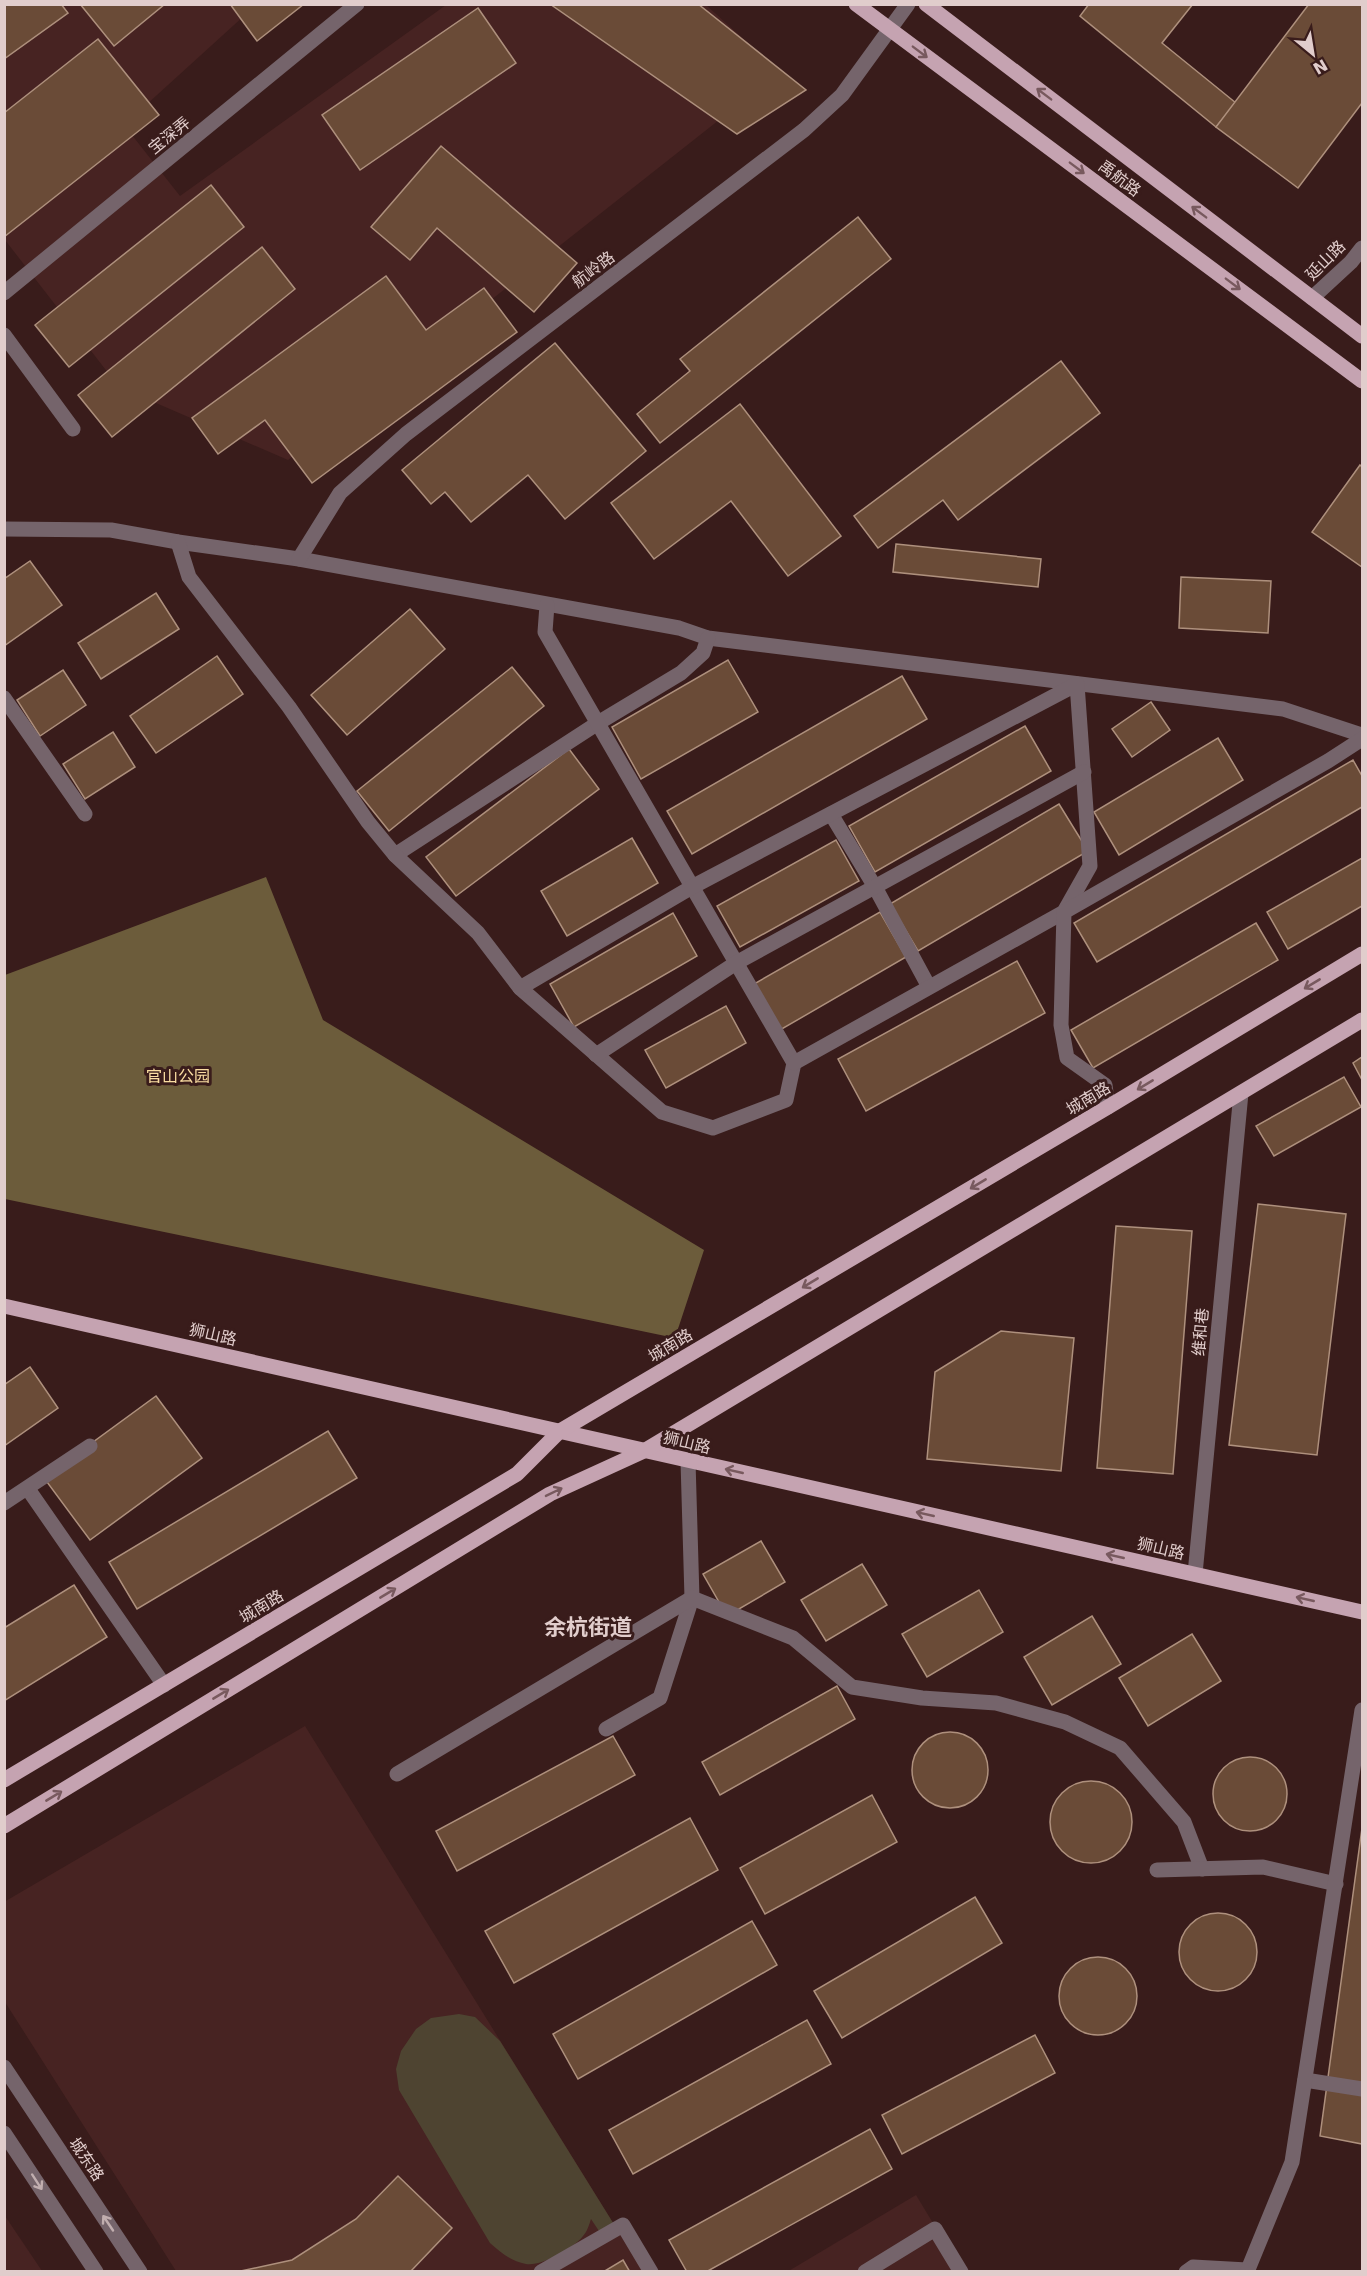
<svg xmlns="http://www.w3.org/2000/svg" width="1367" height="2276" font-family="'DejaVu Sans','Noto Sans SC',sans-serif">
	<rect width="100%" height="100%" fill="#391c1b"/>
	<!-- built -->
	<g fill="#472322">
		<path d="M5,5H256L124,125L180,196L446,5H706L780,72L288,460L119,387L5,240Z"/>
		<path d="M305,1726L643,2271H176L5,2002L4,1902Z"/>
		<path d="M916,2195L962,2271L787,2272Z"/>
		<path d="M5,2216L42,2271H5Z"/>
	</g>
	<!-- green -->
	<path fill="#4e4431" d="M459,2014L475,2017L500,2041L615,2226L601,2234L591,2219C589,2225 587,2232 583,2236C574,2248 540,2267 526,2264C511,2261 501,2253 490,2243L399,2090L396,2069L401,2051L416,2029L431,2018Z"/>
	<!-- forest -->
	<path fill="#6c5c3b" d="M266,877L323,1020L704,1250L675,1338L5,1199V975Z"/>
	<!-- building -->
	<g fill="#6a4b37" stroke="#ae907d" stroke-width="1.5">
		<path d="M4,4H61L68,13L4,59Z"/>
		<path d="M80,4H165L114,46Z"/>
		<path d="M230,4H304L257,41Z"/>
		<path d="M550,4H698L806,90L737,134Z"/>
		<path d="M1089,4H1193L1162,43L1236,103L1216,127L1080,16Z"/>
		<path d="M1309,4H1362V103L1298,188L1216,127Z"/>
		<path d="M478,8L516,63L360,170L322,115Z"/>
		<path d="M98,39L159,115L4,237V113Z"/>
		<path d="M441,146L577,263L534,312L437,228L410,260L371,227Z"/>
		<path d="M211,185L244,227L69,367L35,325Z"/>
		<path d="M858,217L891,259L660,443L637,414L690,371L680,359Z"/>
		<path d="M262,247L295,289L112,437L78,395Z"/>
		<path d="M386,276L426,330L484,288L517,332L312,483L265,420L218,454L192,418Z"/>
		<path d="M555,343L646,451L565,519L528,475L471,522L445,492L431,504L402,470Z"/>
		<path d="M1061,361L1100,413L958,520L943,500L878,548L854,516Z"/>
		<path d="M740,404L841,536L788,576L731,501L654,559L611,503Z"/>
		<path d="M1360,465L1362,467V567L1312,532Z"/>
		<path d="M896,544L1041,559L1038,587L893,572Z"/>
		<path d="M30,561L62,605L4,646V579Z"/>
		<path d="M1181,577L1271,581L1268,633L1179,628Z"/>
		<path d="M156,593L179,629L101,679L78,643Z"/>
		<path d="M410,609L445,649L347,735L311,695Z"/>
		<path d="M217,656L243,694L156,753L130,716Z"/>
		<path d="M728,660L758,712L641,779L612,727Z"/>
		<path d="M512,667L544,706L389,831L357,791Z"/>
		<path d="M63,670L86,705L40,736L17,700Z"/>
		<path d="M902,676L927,719L692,854L667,811Z"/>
		<path d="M1151,702L1170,730L1132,757L1112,729Z"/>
		<path d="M1025,726L1051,771L875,872L849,826Z"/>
		<path d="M113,732L135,767L85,799L63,764Z"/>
		<path d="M1218,738L1243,780L1119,855L1094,812Z"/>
		<path d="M569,749L599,789L456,896L426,857Z"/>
		<path d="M1353,760L1362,776V807L1097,962L1074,923Z"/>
		<path d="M1059,804L1088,851L918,951L890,904Z"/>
		<path d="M632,838L658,883L567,936L541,891Z"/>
		<path d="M836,840L859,881L740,947L717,906Z"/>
		<path d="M1362,858V906L1288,949L1267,912Z"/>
		<path d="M880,912L906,957L780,1030L754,984Z"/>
		<path d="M673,913L697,956L574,1027L550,984Z"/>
		<path d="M1256,923L1278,960L1093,1068L1071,1030Z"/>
		<path d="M1017,961L1045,1013L866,1111L838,1059Z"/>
		<path d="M726,1006L746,1043L666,1088L645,1050Z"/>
		<path d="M1362,1057V1080L1353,1063Z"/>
		<path d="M1344,1077L1361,1107L1274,1156L1256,1126Z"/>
		<path d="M1258,1204L1346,1214L1317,1455L1229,1445Z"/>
		<path d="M1116,1226L1192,1231L1173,1474L1097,1468Z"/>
		<path d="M1001,1331L1074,1338L1061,1471L927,1459L935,1372Z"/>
		<path d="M30,1367L58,1408L4,1446V1385Z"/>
		<path d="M156,1396L202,1458L90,1540L44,1478Z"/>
		<path d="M328,1431L357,1478L137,1609L109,1562Z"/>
		<path d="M761,1541L785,1582L727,1616L703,1574Z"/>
		<path d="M862,1564L887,1605L826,1641L801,1600Z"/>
		<path d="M74,1585L107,1637L4,1701V1628Z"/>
		<path d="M979,1590L1003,1632L927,1677L902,1634Z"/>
		<path d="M1092,1616L1121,1664L1052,1705L1024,1657Z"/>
		<path d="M1192,1634L1221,1681L1148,1726L1119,1678Z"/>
		<path d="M837,1686L855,1719L720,1795L702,1762Z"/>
		<circle cx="950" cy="1770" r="38"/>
		<path d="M613,1736L635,1775L457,1871L436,1831Z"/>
		<circle cx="1250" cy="1794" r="37"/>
		<circle cx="1091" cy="1822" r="41"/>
		<path d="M872,1795L897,1842L765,1914L740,1868Z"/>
		<path d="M690,1818L718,1870L514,1983L485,1931Z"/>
		<path d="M1362,1828V2144L1320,2136Z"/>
		<path d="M975,1897L1002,1943L842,2038L814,1991Z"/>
		<circle cx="1218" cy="1952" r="39"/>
		<path d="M752,1921L777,1965L578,2079L553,2034Z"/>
		<circle cx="1098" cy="1996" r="39"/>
		<path d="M807,2020L831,2064L633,2174L609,2130Z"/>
		<path d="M1035,2035L1055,2073L902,2154L882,2115Z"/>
		<path d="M870,2129L892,2169L706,2272H687L669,2240Z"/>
		<path d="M398,2176L452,2228L410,2272H236L292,2260L356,2219Z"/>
		<path d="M623,2260L630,2272H603Z"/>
	</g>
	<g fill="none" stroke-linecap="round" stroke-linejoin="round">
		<!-- minor -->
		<g stroke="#75646b" stroke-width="15">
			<path d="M4,293L357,4"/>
			<path d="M1312,298L1351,262L1362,248"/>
			<path d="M4,335L73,429"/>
			<path d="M4,529L111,530L178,542L299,559L679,628L708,638L1283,709L1362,735"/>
			<path d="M178,542L189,577L289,707L368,822L395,855L598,723L681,673L703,653L708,638"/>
			<path d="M299,559L340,493L406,434L804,130L842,95L908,4"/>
			<path d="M4,698L85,814"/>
			<path d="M831,814L875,887L929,987"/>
			<path d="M395,855L478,933L520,988L662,1112L713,1128L786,1100L794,1063L545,632L547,605"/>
			<path d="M520,988L692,887L1077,684L1090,866L1064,912L794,1063"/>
			<path d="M596,1055L736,963L1084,772"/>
			<path d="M1108,1107L1105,1085L1067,1058L1061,1025L1064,912L1328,761L1362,739"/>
			<path d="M28,1489L164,1685"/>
			<path d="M4,1503L90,1446"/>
			<path d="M1195,1574L1241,1093"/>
			<path d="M606,1729L660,1698L692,1598L688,1461"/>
			<path d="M397,1774L692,1598L793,1638L852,1687L922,1698L996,1703L1065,1722L1120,1748L1184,1822L1202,1869"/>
			<path d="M1157,1870L1263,1867L1336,1884"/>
			<path d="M4,2067L140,2272"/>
			<path d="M1305,2080L1362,2089"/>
			<path d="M4,2133L96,2272"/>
			<path d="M541,2272L623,2225L651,2272"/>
			<path d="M865,2272L935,2229L961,2272"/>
			<path d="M1186,2272L1193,2267L1247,2270"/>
			<path d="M1247,2272L1292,2162L1362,1710"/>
		</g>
		<!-- major -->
		<g stroke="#c5a3b1" stroke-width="15">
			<path d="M856,4L1362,381"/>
			<path d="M926,4L1362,336"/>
			<path d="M4,1306L1362,1612"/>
			<path d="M4,1780L517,1474L560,1431L1108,1107L1362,954"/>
			<path d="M4,1826L550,1494L644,1451L1362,1020"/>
		</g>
	</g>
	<!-- one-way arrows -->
	<defs><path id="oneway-shaft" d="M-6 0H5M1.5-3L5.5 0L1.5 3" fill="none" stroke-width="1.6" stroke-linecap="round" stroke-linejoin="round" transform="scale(1.5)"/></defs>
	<g stroke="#78595e">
		<use href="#oneway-shaft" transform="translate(920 52) rotate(37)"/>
		<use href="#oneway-shaft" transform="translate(1044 94) rotate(-143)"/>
		<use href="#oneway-shaft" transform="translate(1077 168) rotate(37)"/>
		<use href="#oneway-shaft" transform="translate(1199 212) rotate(-143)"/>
		<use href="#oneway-shaft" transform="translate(1233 284) rotate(37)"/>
		<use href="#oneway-shaft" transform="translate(1312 984) rotate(149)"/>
		<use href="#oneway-shaft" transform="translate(1145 1085) rotate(149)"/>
		<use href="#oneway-shaft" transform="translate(978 1184) rotate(149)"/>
		<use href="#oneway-shaft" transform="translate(810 1283) rotate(149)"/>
		<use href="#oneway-shaft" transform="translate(734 1471) rotate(-167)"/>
		<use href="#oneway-shaft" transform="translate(554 1492) rotate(-26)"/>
		<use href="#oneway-shaft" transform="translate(925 1514) rotate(-167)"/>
		<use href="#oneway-shaft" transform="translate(1115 1556) rotate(-167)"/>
		<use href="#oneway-shaft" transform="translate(388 1593) rotate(-31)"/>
		<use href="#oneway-shaft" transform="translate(1305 1599) rotate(-167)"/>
		<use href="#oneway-shaft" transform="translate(221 1694) rotate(-31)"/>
		<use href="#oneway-shaft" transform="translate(54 1796) rotate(-31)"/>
	</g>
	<g stroke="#c1aeaf">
		<use href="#oneway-shaft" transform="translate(37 2182) rotate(57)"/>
		<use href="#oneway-shaft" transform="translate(108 2223) rotate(-124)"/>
	</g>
	<g text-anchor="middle" stroke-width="6" stroke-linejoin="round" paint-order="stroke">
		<!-- street labels -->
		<g font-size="16" fill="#e1cdcc" stroke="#391c1b">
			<text transform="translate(169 135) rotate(-39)" y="6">宝深弄</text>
			<text transform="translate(1120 178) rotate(37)" y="6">禹航路</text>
			<text transform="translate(1325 260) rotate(-45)" y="6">延山路</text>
			<text transform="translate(593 269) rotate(-37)" y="6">航岭路</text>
			<text transform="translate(1088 1098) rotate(-31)" y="6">城南路</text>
			<text transform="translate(1200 1332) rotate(-85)" y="6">维和巷</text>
			<text transform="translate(213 1334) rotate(13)" y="6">狮山路</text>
			<text transform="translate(670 1345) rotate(-31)" y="6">城南路</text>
			<text transform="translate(687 1442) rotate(13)" y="6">狮山路</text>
			<text transform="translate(1161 1548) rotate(13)" y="6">狮山路</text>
			<text transform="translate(261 1606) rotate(-31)" y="6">城南路</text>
			<text transform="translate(87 2159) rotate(56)" y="6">城东路</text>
		</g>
		<!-- park labels -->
		<g font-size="16" fill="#fbdea2" stroke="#391c1b">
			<text x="178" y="1082">官山公园</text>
		</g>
		<!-- district labels -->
		<g font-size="22" font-weight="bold" fill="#e1cdcc" stroke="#391c1b">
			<text x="588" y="1635">余杭街道</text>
		</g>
	</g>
	<!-- border -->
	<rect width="1367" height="2276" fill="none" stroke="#e1cdcc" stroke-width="12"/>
	<!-- north arrow -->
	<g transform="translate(1313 54) rotate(150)" stroke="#391c1b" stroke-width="4.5" paint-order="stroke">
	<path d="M0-4.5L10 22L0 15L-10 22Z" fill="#e1cdcc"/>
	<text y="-9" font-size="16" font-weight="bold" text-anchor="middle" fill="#e1cdcc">N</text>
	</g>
</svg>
